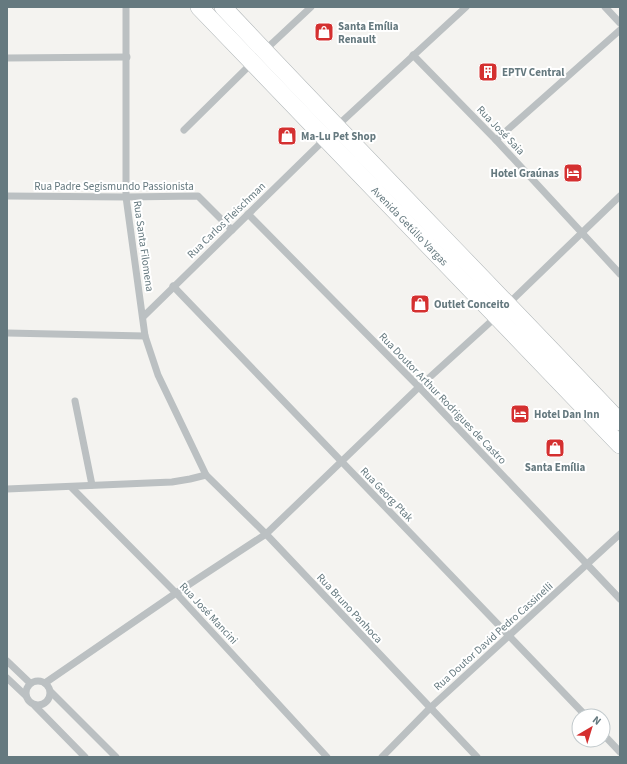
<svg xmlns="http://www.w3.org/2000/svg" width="627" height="764" font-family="'Source Sans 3',sans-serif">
	<rect width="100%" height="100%" fill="#f4f3f0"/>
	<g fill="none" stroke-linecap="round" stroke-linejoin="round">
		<defs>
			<g id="major">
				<path d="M199,7L620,445"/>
				<path d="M223,7C354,146 488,283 620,422"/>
			</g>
		</defs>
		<!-- major casing -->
		<use href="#major" stroke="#aeb4b6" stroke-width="18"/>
		<!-- minor -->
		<g stroke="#bbc0c2" stroke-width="7">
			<path d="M126,7V197L145,336L158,375L206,475L266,534L477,757"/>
			<path d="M605,7L620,23"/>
			<path d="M264,51L311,7"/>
			<path d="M413,55L496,140L620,274"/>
			<path d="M7,58L127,57"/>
			<path d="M337,126L466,7"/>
			<path d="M184,130L252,63"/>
			<path d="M496,140L620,30"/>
			<path d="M7,196L126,197L198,196L232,230"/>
			<path d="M248,214L419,387L620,599"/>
			<path d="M173,286L586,716"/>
			<path d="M508,304L620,196"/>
			<path d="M143,317L325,139"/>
			<path d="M7,333L145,336"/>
			<path d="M75,401L92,485"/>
			<path d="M71,487L176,593L327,757"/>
			<path d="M7,489L172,482L190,479L206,475"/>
			<path d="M7,661L30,683"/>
			<path d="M7,678L25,695"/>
			<circle cx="38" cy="693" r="12"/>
			<path d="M45,683L176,593L266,534L419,387L497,316"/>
			<path d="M51,692L116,757"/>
			<path d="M35,706L85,757"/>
			<path d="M603,734L620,752"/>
			<path d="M382,757L430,708L620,534"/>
		</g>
		<!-- major -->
		<use href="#major" stroke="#fff" stroke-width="17"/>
	</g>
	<!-- icons -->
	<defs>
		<symbol id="shop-square" viewBox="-11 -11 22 22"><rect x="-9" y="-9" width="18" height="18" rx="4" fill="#d43030" stroke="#fff"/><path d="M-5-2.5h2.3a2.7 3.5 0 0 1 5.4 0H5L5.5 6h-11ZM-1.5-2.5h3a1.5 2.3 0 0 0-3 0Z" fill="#fff"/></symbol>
		<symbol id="building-square" viewBox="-11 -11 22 22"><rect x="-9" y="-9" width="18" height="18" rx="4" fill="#d43030" stroke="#fff"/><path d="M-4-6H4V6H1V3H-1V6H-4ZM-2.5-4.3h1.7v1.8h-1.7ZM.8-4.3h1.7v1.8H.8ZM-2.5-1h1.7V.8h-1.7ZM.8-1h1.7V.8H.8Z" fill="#fff"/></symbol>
		<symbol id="hotel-square" viewBox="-11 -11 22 22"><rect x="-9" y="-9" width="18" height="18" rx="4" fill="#d43030" stroke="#fff"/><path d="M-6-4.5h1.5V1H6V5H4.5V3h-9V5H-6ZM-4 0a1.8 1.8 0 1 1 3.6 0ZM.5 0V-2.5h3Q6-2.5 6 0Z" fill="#fff"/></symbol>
	</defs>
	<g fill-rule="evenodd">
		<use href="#shop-square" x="313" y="21" width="22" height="22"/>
		<use href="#building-square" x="477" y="61" width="22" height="22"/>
		<use href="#shop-square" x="276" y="125" width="22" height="22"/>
		<use href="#hotel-square" x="562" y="162" width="22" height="22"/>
		<use href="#shop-square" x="409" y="293" width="22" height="22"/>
		<use href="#hotel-square" x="509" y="403" width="22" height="22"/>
		<use href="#shop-square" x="544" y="437" width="22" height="22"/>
	</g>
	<g text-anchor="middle" stroke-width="4" stroke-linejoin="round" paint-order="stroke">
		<!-- poi labels -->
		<g font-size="11" font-weight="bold" fill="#65797f" stroke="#fff" text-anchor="start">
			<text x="338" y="30">Santa Emília<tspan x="338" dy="13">Renault</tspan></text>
			<text x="502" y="76">EPTV Central</text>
			<text x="301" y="140">Ma-Lu Pet Shop</text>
			<text x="559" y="177" text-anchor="end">Hotel Graúnas</text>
			<text x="434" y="308">Outlet Conceito</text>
			<text x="534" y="418">Hotel Dan Inn</text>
			<text x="555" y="471" text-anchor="middle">Santa Emília</text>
		</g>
		<!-- street labels -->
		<g font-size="11" fill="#65797f" stroke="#fff">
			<text transform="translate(501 130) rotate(46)" y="4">Rua José Saia</text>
			<text x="114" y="190">Rua Padre Segismundo Passionista</text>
			<text transform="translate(226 220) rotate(-44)" y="4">Rua Carlos Fleischman</text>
			<text transform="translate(410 226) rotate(46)" y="4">Avenida Getúlio Vargas</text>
			<text transform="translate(144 246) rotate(82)" y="4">Rua Santa Filomena</text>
			<text transform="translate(443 398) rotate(46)" y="4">Rua Doutor Arthur Rodrigues de Castro</text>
			<text transform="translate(387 494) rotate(46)" y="4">Rua Georg Ptak</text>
			<text transform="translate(350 608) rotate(47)" y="4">Rua Bruno Panhoca</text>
			<text transform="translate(209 613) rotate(47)" y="4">Rua José Mancini</text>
			<text transform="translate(493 636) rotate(-42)" y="4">Rua Doutor David Pedro Cassinelli</text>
		</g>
	</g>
	<!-- border -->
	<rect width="627" height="764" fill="none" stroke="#65797f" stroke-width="16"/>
	<!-- north arrow -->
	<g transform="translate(591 728) rotate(38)"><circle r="19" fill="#ffffff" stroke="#c1c9cc"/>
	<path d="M0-3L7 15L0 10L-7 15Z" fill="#d43030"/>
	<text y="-6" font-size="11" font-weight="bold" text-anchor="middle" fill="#65797f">N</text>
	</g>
</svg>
